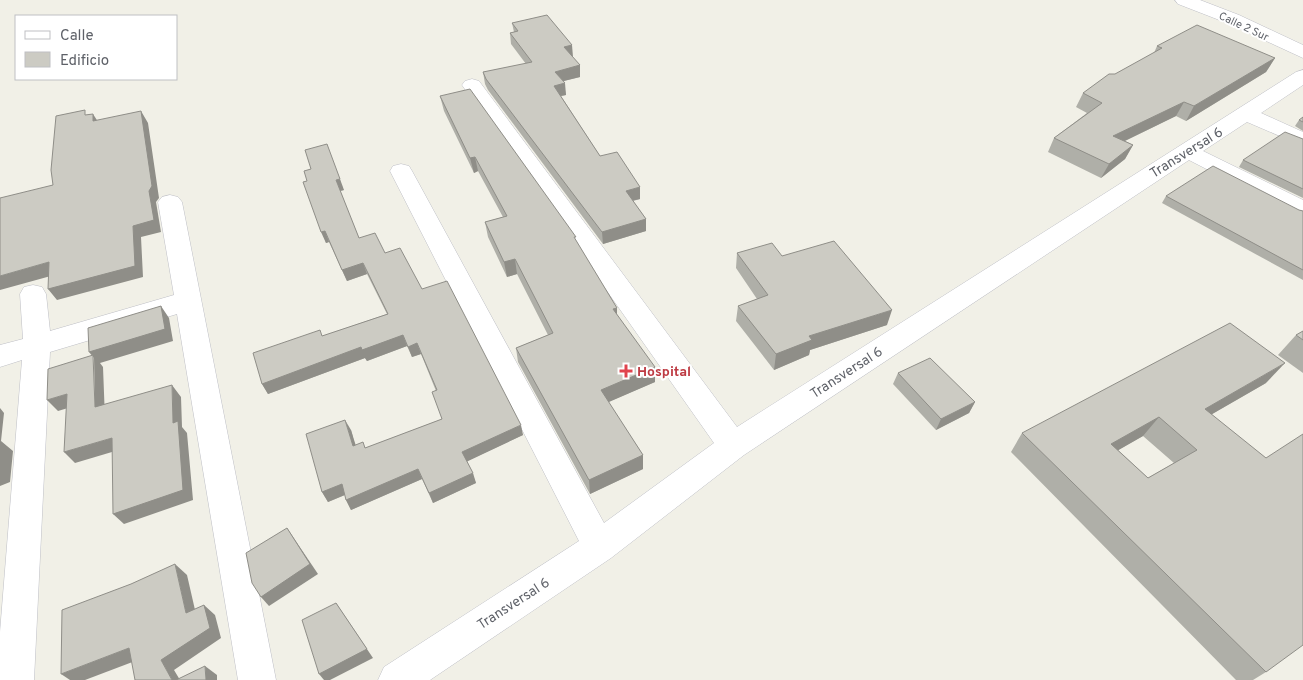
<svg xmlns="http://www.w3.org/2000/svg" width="1303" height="680" font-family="Overpass,sans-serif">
	<rect width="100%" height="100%" fill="#f1f0e7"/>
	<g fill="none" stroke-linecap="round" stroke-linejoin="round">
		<defs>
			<g id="street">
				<path d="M1175,0H1200L1239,15L1303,45V58L1227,23L1178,4Z"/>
				<path d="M1303,70V85L1261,113L1303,132V146L1247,122L1203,151L1303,200V218L1295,215L1189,160L744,455L611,558L430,680H378L384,667L579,541L390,171L393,166L401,164L409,166L412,171L604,523L714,443L462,85L465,81L472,79L479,81L737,427L1296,72Z"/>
				<path d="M170,195L178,197L182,202L276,680H238L177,314L50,352L34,680H0V632L22,360L0,367V345L23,339L20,294L24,287L33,285L42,287L46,294L50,331L174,295L158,202L162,197Z"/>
			</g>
		</defs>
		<!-- street casing -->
		<use href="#street" stroke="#bebfc6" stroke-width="1"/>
		<!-- street -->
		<use href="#street" fill="#fff" fill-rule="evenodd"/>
	</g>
	<!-- wall -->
	<g fill="#afafa8" fill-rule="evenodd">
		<path d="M512,23L572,45V57L580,65V77L563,81L566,95L561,96L600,156L640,199L633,201L646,219V231L603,244L488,90L485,84L483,72L526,64L511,44L510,33L514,32Z"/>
		<path d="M1157,46L1275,58L1266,72L1186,121L1176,116L1125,141L1133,145L1125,159L1101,178L1048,152L1054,138L1087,113L1076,107L1083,93L1154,53Z"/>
		<path d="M440,96L576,241L617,308V315L655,382L608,402L643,455V469L590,494L518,362L516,348L548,335L517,274L507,277L488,237L485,222L503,217L478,171L474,173L444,111Z"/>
		<path d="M1303,117V131L1295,126L1299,120Z"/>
		<path d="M1303,139V198L1239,167L1243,160Z"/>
		<path d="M311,169L344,190L340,191L359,238L385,253L422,289L523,435L467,461L476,483L433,503L422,479L351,510L346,500L345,495L328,502L322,492L351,430L355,445L366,448L442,419L436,391L421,354L412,357L407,346L367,361L365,358L268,394L262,384L323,336L387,314L367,274L347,281L329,242L326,243L307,181Z"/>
		<path d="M1166,196L1299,210L1303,211V280L1162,203Z"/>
		<path d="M737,253L782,256L887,325L810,350L809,355L774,370L736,321L738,306L757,299L736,268Z"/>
		<path d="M1303,331V373L1278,355L1296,335Z"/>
		<path d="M898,373L975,402L969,413L936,430L893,384Z"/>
		<path d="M1266,383L1212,414L1266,672L1253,680H1236L1011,452L1022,433ZM1143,436L1174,463L1148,478L1118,450Z"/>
	</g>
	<!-- shaded-wall -->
	<g fill="#8f8e88">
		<path d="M572,45L573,57L565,58L564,47Z"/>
		<path d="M1275,58L1266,72L1186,121L1194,106Z"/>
		<path d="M580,65V77L556,83L555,72Z"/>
		<path d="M565,83L566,95L555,97L554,86Z"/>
		<path d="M1184,102L1176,116L1106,150L1113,136Z"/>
		<path d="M141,111L148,123L159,198L156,202L161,232L141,237L143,277L57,300L48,289L133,226Z"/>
		<path d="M93,114L100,125L93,121Z"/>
		<path d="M1133,145L1125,159L1101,178L1109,164Z"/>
		<path d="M475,157L478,171L474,173L470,158Z"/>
		<path d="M340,179L344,190L340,191L336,180Z"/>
		<path d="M640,187V199L626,202V191Z"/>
		<path d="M646,219V231L603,244L602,232Z"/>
		<path d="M325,231L329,242L326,243L321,232Z"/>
		<path d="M515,259L517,274L507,277L504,262Z"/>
		<path d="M49,262L58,274L0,290V276Z"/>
		<path d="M363,263L367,274L347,281L342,270Z"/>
		<path d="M161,306L169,318L173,341L100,363L103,367L105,419L95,407L94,358L89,352Z"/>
		<path d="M617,308V322L613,309Z"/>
		<path d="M892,310L887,325L810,350L809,355L774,370L776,354L809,336Z"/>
		<path d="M403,335L407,346L367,361L365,358L268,394L262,384L361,347Z"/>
		<path d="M417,343L421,354L412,357L408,347Z"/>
		<path d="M1285,363L1266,383L1188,428L1205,409Z"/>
		<path d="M655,367V382L602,405L601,390Z"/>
		<path d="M172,385L181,397L182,427L187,433L193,500L124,524L113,514L173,423Z"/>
		<path d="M67,394L78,405L58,411L47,400Z"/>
		<path d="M975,402L969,413L936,430L941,419Z"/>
		<path d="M0,408L4,413L1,441L13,451L10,482L0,486Z"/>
		<path d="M1159,417L1143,436L1096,463L1111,444Z"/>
		<path d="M345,420L351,430L359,456L353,446Z"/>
		<path d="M521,425L523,435L466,462L462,452Z"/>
		<path d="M112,438L122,449L75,463L64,452Z"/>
		<path d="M643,455V469L590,494L589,480Z"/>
		<path d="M418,469L422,479L351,510L346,500Z"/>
		<path d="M473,473L476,483L433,503L429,493Z"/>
		<path d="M342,484L347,494L328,502L322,492Z"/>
		<path d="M287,528L318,574L269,606L261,597Z"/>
		<path d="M175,564L187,575L198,623L186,613Z"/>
		<path d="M336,603L373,658L330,680H324L319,674Z"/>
		<path d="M204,605L215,615L221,638L174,670L180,680H172L161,660Z"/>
		<path d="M129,648L143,658L85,680H70L61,674Z"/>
		<path d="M205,666L217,675V680H206Z"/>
	</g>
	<!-- building -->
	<g fill="#cccbc3" stroke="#8f8e88" fill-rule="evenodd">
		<path d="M547,15L572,45L564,47L580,65L555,72L565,83L554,86L600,156L617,152L640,187L626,191L646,219L602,232L486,79L483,72L532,62L510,33L518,31L512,23Z"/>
		<path d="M1197,25L1275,58L1194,106L1184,102L1113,136L1133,145L1109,164L1054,138L1102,103L1083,93L1109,74H1115L1162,48L1157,46Z"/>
		<path d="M470,89L576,237H574L617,308L613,309L655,367L601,390L643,455L589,480L516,348L553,333L515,259L504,262L485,222L507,216L475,157L470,158L440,96Z"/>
		<path d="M85,110V115L93,114V121L141,111L152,186L149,191L154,220L133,226L135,266L48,289L49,262L0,276V198L53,185L51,170L56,116Z"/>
		<path d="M1303,117V122L1299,120Z"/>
		<path d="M1285,132L1303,139V189L1243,160Z"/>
		<path d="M327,144L340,179L336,180L359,238L375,233L385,253L400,248L422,289L447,281L521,425L462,452L473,473L429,493L418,469L346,500L342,484L322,492L306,434L345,420L353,446L363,442L365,448L442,419L432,392L437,390L417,343L408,347L403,335L362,350L361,347L262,384L253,353L320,330L322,336L388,314L363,263L342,270L325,231L321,232L303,182L307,181L304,171L311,169L305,150Z"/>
		<path d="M1213,166L1299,210L1303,211V270L1166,196Z"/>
		<path d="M834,241L892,310L809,336L812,340L776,354L738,306L768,295L737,253L772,243L782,256Z"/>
		<path d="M161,306L165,329L89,352L88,328Z"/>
		<path d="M1230,323L1285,363L1205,409L1266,458L1303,434V645L1266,672L1022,433ZM1159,417L1197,450L1148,478L1111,444Z"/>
		<path d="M1303,331V340L1296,335Z"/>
		<path d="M93,355L95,407L172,385L173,423L178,421L183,490L113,514L112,438L64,452L67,394L47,400L48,369Z"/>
		<path d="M930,358L975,402L941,419L898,373Z"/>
		<path d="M287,528L310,564L261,597L252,583L246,553Z"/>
		<path d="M175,564L186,613L204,605L210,628L161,660L172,680H135L129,648L61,674L62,610L131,584Z"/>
		<path d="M336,603L367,649L319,674L302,620Z"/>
		<path d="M205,666L206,680H176Z"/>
	</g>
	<!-- markers -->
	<path fill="#e0444e" stroke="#fff" stroke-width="2" d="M623.5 363.5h5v5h5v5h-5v5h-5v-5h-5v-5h5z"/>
	<g text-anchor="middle" stroke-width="4" stroke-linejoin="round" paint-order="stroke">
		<!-- far-street labels -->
		<g font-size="11" fill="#5e6168" stroke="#fff">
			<text transform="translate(1244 26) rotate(25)" y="4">Calle 2 Sur</text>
		</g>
		<!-- street labels -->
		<g font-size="14" fill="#5e6168" stroke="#fff">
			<text transform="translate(1186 152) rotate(-32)" y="5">Transversal 6</text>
			<text transform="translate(846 372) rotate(-33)" y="5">Transversal 6</text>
			<text transform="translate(513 603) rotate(-33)" y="5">Transversal 6</text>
		</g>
		<!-- health labels -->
		<g font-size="14" font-weight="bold" fill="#be3a42" stroke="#fff" text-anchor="start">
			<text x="637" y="376">Hospital</text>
		</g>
	</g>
	<!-- legend -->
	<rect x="15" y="15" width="162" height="65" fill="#ffffff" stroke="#bfc0c3"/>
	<rect x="25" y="31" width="25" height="8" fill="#ffffff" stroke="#bfc0c3"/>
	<text x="60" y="40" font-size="15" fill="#5e6168">Calle</text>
	<rect x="25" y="52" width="25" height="15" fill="#cccbc3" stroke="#bfc0c3"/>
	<text x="60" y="65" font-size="15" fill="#5e6168">Edificio</text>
</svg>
